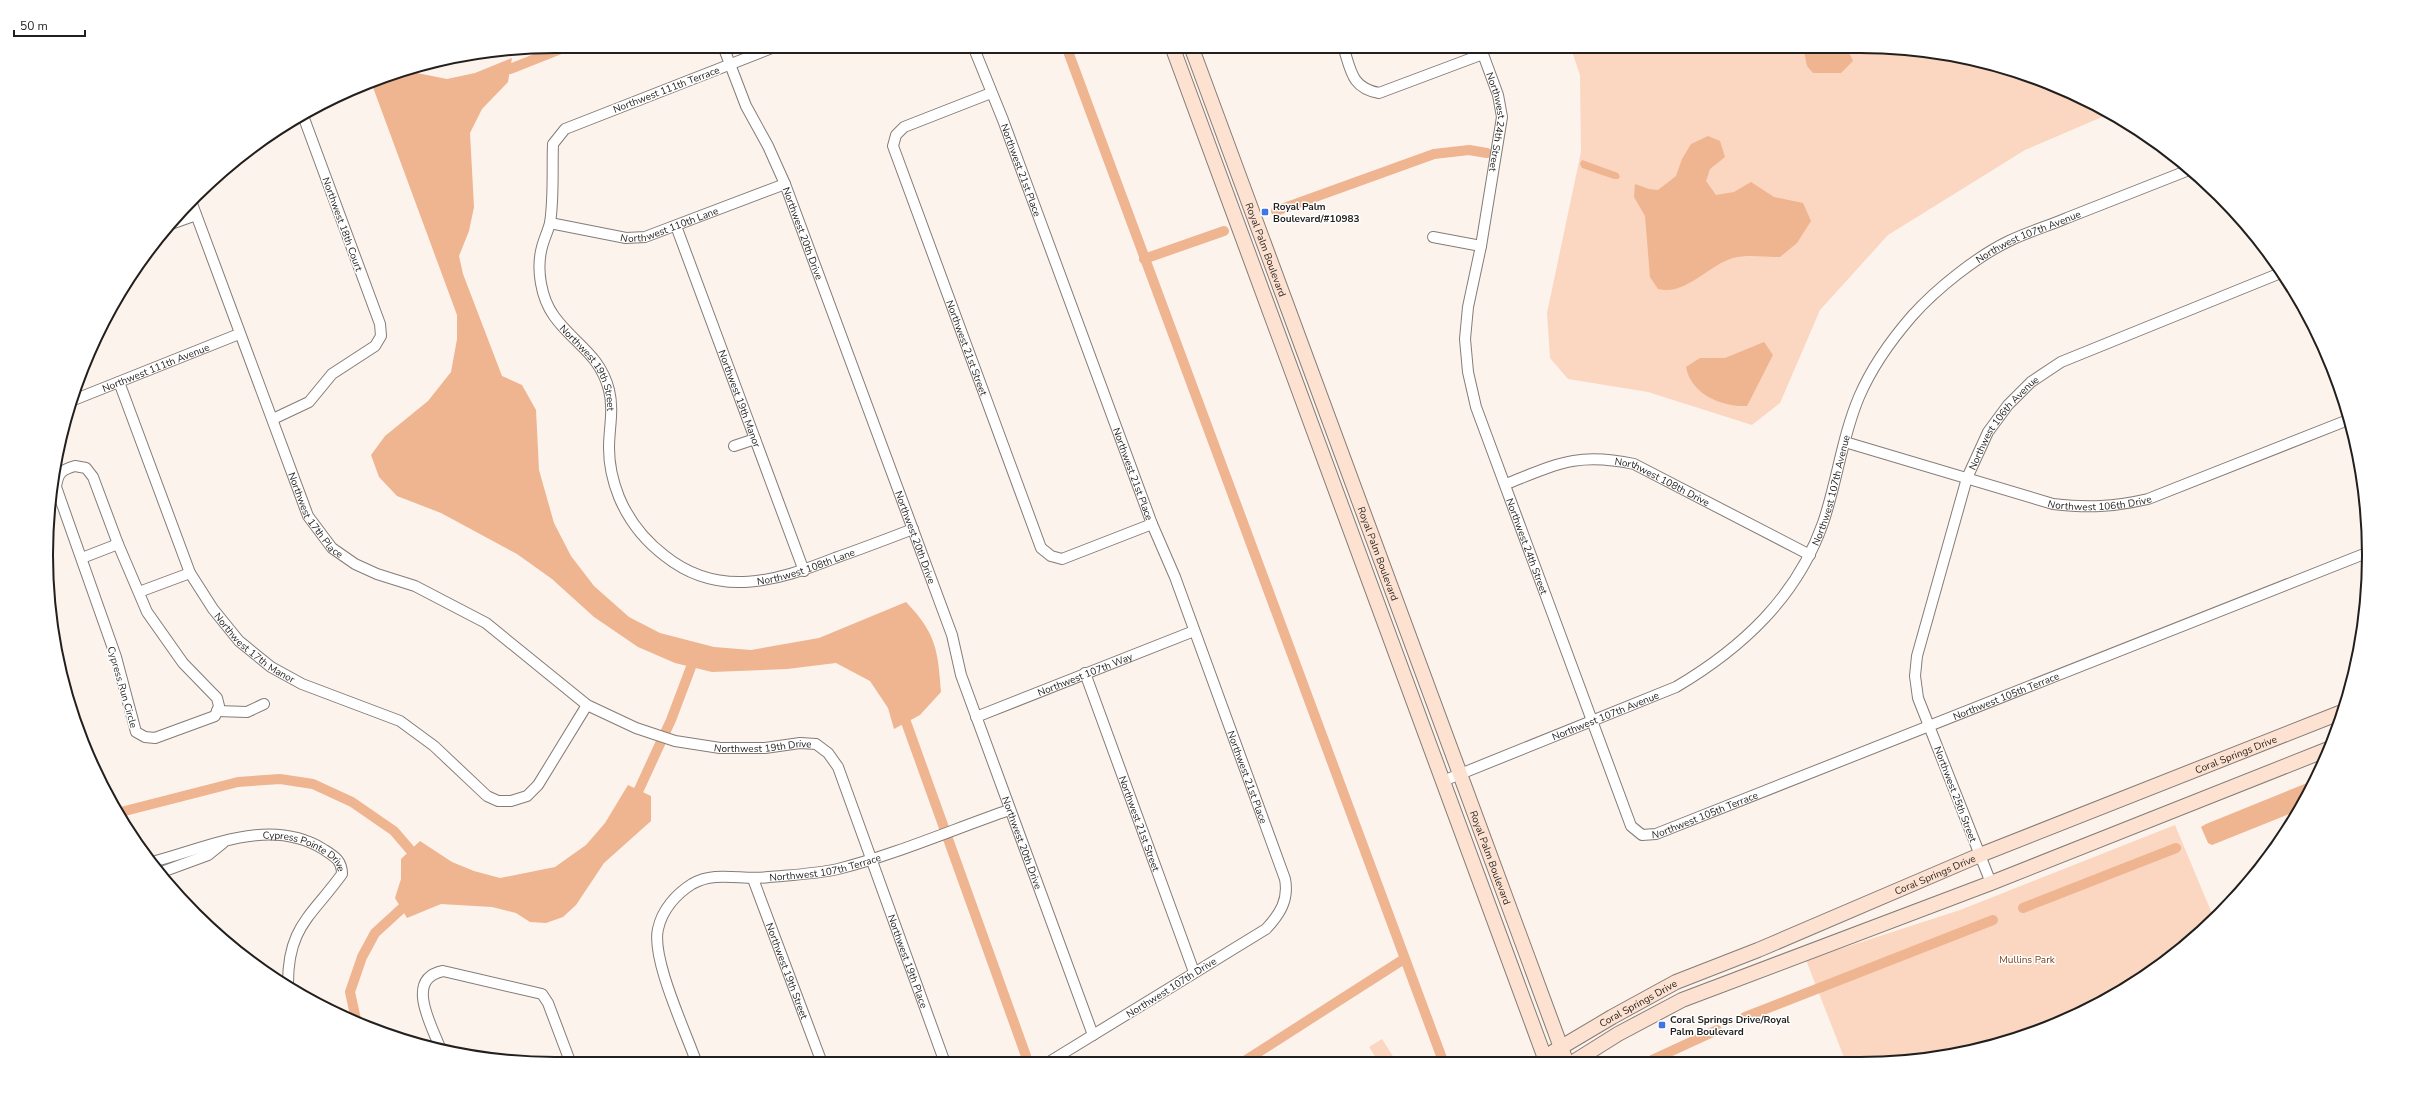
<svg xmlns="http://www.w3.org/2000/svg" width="2415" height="1110" font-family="'Nunito Sans',sans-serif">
	<rect width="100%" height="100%" fill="#fdf3ed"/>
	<!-- green -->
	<g fill="#fbd6c0">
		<path d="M1570,46H1860L1959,56L2055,85L2109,114L2025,150L1888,235L1820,310L1780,403L1752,425L1648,392L1568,379L1550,358L1547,313L1581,152L1580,75Z"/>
		<path d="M2175,825L2213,916L2170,959L2055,1025L1927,1060H1845L1806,960L1960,910Z"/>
		<path d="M1382,1039L1396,1061H1378L1369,1047Z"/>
	</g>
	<!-- water -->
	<g fill="#efb490">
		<path d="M1803,46H1846L1853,61L1841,73H1813L1807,66Z"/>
		<path d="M512,58L508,82L482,109L470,133L474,207L469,231L459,256L463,274L502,376L522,385L536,410L539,470L554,523L571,556L594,586L629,617L660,633L714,647L751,650L819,638L906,602C936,633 938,650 941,692L920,715L894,729L888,708L870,681L836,663L787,669L712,672L675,663L638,647L594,617L552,579L517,554L441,513L397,496L379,477L371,455L385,436L428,401L451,372L457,339V315L371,82L402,70L447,79L475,73Z"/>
		<path d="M1708,136L1720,141L1725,157L1710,169L1706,181L1716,195L1734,192L1751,182L1774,197L1803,203L1811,221L1797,243L1780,257C1766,257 1747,254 1733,258C1708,265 1686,296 1658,289L1650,277L1645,216L1634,197L1635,184L1649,189L1658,190L1676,176L1682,159L1691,144Z"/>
		<path d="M1582,160L1618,173L1620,177L1618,179H1614L1582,168L1580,164Z"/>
		<path d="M1764,342L1773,355L1747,406C1721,407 1691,394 1686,367L1700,358H1725Z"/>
		<path d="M2312,781L2294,812L2212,845L2208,843L2201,827L2206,824Z"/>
		<path d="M628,785L651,796V821L604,863L576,905L563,917L546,923L530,922L516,913L492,907L441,904L407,918L395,898L401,879V859L420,841L452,862L474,871L500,878L555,867L586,845L605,823Z"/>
	</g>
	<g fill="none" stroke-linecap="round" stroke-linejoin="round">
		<!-- canal -->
		<g stroke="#efb490" stroke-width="10">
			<path d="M1066,46L1443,1061"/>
			<path d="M510,69L568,46"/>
			<path d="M1276,211L1434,154L1469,150L1487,153"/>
			<path d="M1144,259L1224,231"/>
			<path d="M906,722L1026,1056"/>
			<path d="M636,796L671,720L691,667"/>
			<path d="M117,813L238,782L280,779L313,784L352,802L394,831L418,859"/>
			<path d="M2023,908L2176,848"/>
			<path d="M1745,1017L1993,920"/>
			<path d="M357,1024L350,992L362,957L375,933L411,900"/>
			<path d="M1652,1060L1717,1030"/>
			<path d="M1243,1062L1404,959"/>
		</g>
		<defs>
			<g id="minor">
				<path id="s1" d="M723,46L746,106L768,146L785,184L952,635L961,675L1093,1035"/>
				<path id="s2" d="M777,46L565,129L553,144C552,169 554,198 550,223C548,231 544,239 542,247C536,269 541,298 554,316C574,344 600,354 609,390C614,410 609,428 609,448C609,464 613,482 619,497C629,521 644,540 665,556C719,599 777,581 835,558C861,549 887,539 913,529"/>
				<path id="s3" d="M973,46L1003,120L1152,524L1175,577L1285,879C1289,900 1280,914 1266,929L1049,1062"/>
				<path d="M1343,46C1351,70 1351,88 1379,93L1483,54"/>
				<path id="s4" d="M1480,46L1498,95L1502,117L1481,246L1468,307L1465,339L1468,372L1476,407L1631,826L1642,835L1656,834L2369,552"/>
				<path id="s5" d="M991,93L904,127L896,135L893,146L1041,548L1051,556L1062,559L1152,524"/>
				<path id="s6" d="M191,201L308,516L332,548L355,564L377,574L415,586L486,623L587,705L636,728L675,741L720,748H765L800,743L816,744L828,753L838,767L945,1063"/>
				<path id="s7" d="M550,223L626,238L645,237L785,184"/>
				<path d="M168,225L196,215"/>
				<path id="s8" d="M676,226L804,571"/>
				<path d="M1433,237L1481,246"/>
				<path id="s9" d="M119,382L190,573L213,609L239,641L271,667L302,684L400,721L434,746L487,796L498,801H511L527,796L538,785L587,705"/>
				<path id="s10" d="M71,401L239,334"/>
				<path d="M273,419L309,402L332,374L375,346L381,336L380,324L302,113"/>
				<path id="s11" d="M1845,442L2053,504C2088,508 2113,507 2148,499L2348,420"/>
				<path d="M734,446L755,439"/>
				<path d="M75,466L86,468L93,477L118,544L147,612L183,663L217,698L219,706L215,716L155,738L145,737L136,732L116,657L56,487C58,473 61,470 75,466Z"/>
				<path id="s12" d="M1506,484C1557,464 1577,452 1634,464L1810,555"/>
				<path d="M82,558L118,544"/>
				<path d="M139,592L190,573"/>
				<path id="s13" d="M1085,673L1194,972"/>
				<path d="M217,711L247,712L264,704"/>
				<path id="s14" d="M976,717L1194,631"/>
				<path id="s15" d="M1443,781L1676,687C1742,648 1797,597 1823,523C1837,482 1842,437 1859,397C1871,369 1892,339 1912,316C1936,289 1976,257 2009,241C2028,232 2048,226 2067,218C2108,202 2149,186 2189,170"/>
				<path id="s16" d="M152,862C207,848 269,816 323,849C334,856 342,860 342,874C311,917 287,927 288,987"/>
				<path d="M159,873L208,855L223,843"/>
				<path id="s17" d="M753,879L822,1063"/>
				<path id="s18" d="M1991,883L1918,698L1915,676L1917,656L1967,478L1988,432L2008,405L2031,382L2061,362L2283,272"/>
				<path d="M441,1050C432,1026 404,979 443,971L542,994L548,1003L571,1064"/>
				<path id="s19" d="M697,1064C686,1032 651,959 658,929C662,910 676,894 692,884C716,870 743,881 769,877C791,875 816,874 838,869C894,855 954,829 1009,810"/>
			</g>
			<g id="secondary">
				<path d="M1172,46L1546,1061"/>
				<path id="s20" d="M1191,46L1566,1061"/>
				<path id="s21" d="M1553,1052L1612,1017L1676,982L1758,950L1980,855L2342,712"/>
				<path d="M1575,1061L1618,1034L1682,1000L1991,883L2331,748"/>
			</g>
		</defs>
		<!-- minor casing -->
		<use href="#minor" stroke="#857c77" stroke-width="12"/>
		<!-- secondary casing -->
		<use href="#secondary" stroke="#857c77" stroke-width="16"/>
		<!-- minor -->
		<use href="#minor" stroke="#fff" stroke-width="10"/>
		<!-- secondary -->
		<use href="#secondary" stroke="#fde2d1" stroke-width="14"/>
	</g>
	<!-- markers -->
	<g fill="#3f75e5" stroke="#fff" stroke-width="1.5">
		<rect x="1261" y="208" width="8" height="8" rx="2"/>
		<rect x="1658" y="1021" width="8" height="8" rx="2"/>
	</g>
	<g text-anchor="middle" stroke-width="3" stroke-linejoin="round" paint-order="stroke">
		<!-- street labels -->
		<g font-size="10" fill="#221f1d" stroke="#fff">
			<text transform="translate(666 89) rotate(-21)" y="4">Northwest 111th Terrace</text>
			<text dy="4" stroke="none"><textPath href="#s4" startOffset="79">Northwest 24th Street</textPath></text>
			<text dy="4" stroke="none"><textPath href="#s3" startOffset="133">Northwest 21st Place</textPath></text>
			<text dy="4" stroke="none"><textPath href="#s7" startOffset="123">Northwest 110th Lane</textPath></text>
			<text transform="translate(343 224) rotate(70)" y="4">Northwest 18th Court</text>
			<text dy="4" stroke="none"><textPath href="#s1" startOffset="204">Northwest 20th Drive</textPath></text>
			<text dy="4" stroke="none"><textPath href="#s15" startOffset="847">Northwest 107th Avenue</textPath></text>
			<text dy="4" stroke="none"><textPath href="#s20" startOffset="217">Royal Palm Boulevard</textPath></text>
			<text dy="4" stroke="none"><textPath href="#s5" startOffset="331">Northwest 21st Street</textPath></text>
			<text dy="4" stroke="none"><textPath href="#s10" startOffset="91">Northwest 111th Avenue</textPath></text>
			<text dy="4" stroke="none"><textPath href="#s2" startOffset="487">Northwest 19th Street</textPath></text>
			<text dy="4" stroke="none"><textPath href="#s8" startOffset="184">Northwest 19th Manor</textPath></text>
			<text dy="4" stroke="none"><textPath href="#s18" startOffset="493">Northwest 106th Avenue</textPath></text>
			<text dy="4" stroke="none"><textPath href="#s3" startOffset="457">Northwest 21st Place</textPath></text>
			<text dy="4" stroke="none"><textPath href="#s12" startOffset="165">Northwest 108th Drive</textPath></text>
			<text dy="4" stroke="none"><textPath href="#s15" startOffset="510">Northwest 107th Avenue</textPath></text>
			<text dy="4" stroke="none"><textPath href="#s11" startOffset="264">Northwest 106th Drive</textPath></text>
			<text dy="4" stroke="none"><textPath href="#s6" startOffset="339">Northwest 17th Place</textPath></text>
			<text dy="4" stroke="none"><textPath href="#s1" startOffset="528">Northwest 20th Drive</textPath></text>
			<text dy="4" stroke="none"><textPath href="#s4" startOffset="517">Northwest 24th Street</textPath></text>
			<text dy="4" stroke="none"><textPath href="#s20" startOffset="541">Royal Palm Boulevard</textPath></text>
			<text dy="4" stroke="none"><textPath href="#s2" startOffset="850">Northwest 108th Lane</textPath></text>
			<text dy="4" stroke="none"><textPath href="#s9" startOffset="304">Northwest 17th Manor</textPath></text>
			<text dy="4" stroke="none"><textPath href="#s14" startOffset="117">Northwest 107th Way</textPath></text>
			<text transform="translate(123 687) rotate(74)" y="4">Cypress Run Circle</text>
			<text dy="4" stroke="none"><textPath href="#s4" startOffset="1220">Northwest 105th Terrace</textPath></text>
			<text dy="4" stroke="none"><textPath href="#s15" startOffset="175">Northwest 107th Avenue</textPath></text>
			<text dy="4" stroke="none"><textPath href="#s6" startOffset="862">Northwest 19th Drive</textPath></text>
			<text dy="4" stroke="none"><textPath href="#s21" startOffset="746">Coral Springs Drive</textPath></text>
			<text dy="4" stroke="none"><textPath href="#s3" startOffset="781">Northwest 21st Place</textPath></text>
			<text transform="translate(1956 794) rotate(69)" y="4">Northwest 25th Street</text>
			<text dy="4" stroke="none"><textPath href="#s4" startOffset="896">Northwest 105th Terrace</textPath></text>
			<text dy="4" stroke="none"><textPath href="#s13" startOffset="160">Northwest 21st Street</textPath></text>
			<text dy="4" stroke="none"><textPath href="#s1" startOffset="852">Northwest 20th Drive</textPath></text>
			<text dy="4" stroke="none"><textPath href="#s16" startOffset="161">Cypress Pointe Drive</textPath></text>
			<text dy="4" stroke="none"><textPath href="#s20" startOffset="865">Royal Palm Boulevard</textPath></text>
			<text dy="4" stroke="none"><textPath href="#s19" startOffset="335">Northwest 107th Terrace</textPath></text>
			<text dy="4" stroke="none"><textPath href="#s21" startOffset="422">Coral Springs Drive</textPath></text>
			<text dy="4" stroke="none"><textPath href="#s6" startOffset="1154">Northwest 19th Place</textPath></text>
			<text dy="4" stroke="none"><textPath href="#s17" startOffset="98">Northwest 19th Street</textPath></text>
			<text transform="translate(1171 987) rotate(-32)" y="4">Northwest 107th Drive</text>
			<text dy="4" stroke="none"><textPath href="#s21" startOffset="98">Coral Springs Drive</textPath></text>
		</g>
		<!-- poi labels -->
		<g font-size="10" font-weight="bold" fill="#221f1d" stroke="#fff" text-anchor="start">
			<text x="1273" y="210">Royal Palm<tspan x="1273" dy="12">Boulevard/#10983</tspan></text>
			<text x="1670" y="1023">Coral Springs Drive/Royal<tspan x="1670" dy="12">Palm Boulevard</tspan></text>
		</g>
		<!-- park labels -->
		<g font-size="10" fill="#733d16" stroke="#fff">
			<text x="2027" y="963">Mullins Park</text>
		</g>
	</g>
	<!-- crop -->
	<path d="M0 0H2415V1110H0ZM555 53H1860A502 502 0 0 1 2362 555V555A502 502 0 0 1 1860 1057H555A502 502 0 0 1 53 555V555A502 502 0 0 1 555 53Z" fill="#fff" fill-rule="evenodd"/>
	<path fill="none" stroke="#221f1d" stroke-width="2" d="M555 53H1860A502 502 0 0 1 2362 555V555A502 502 0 0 1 1860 1057H555A502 502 0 0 1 53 555V555A502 502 0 0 1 555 53Z"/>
	<!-- scale -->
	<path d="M14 30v6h71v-6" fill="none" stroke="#221f1d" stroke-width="2"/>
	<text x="20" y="30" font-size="12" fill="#221f1d" stroke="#ffffff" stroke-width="3" paint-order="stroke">50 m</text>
</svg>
